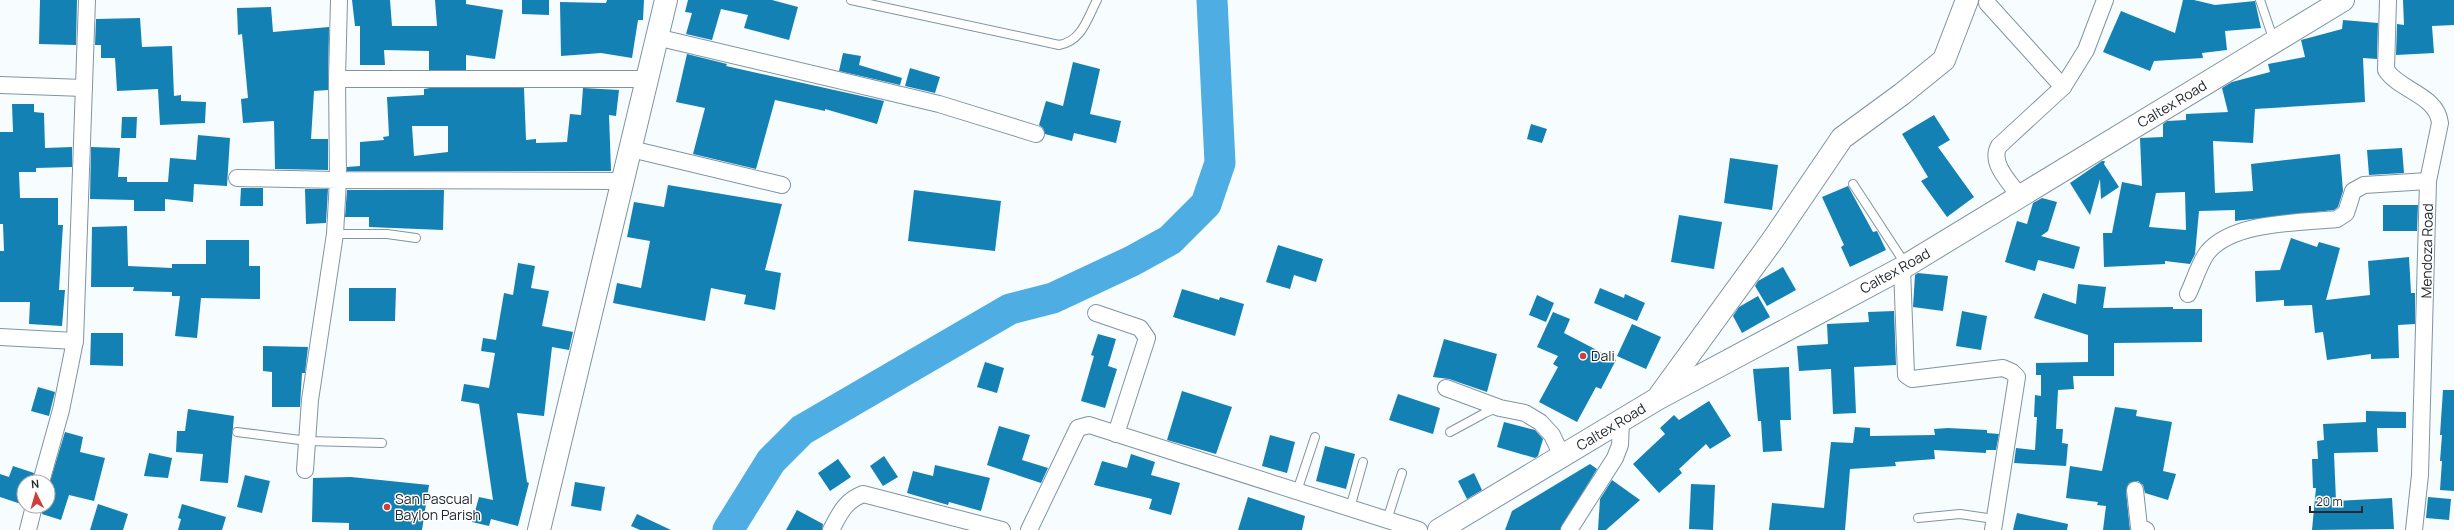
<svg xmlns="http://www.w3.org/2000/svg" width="2454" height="530" font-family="Manrope,sans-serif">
	<rect width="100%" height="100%" fill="#f7fcfe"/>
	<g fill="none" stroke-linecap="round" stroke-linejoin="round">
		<!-- river -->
		<path stroke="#4eade3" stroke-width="31" d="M728,530L771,461L802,430L1010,309L1053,298L1132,261L1170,240L1206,204L1220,163L1212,0"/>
	</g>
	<!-- building -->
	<g fill="#1381b4" fill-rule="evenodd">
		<path d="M40,0H77L76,45L39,44Z"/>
		<path d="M352,0H390L392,26H437L435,0H466V4L503,10L495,59L466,55V70H429V51L384,50L385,65H360V26H355Z"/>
		<path d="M522,0H549V15L522,14Z"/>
		<path d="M607,0H644L643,20H638L632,58L601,53L561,56L560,2L606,3Z"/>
		<path d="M688,0H772L798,7L789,40L744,28L748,15L721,9L712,40L686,34L692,13L685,12Z"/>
		<path d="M2183,0H2194L2215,5L2255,1L2261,28L2225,31L2227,50L2202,53L2203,58L2154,61L2150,71L2103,52L2121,11L2175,33Z"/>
		<path d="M2403,0H2454V25L2432,26L2434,53L2396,55L2397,24L2404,25Z"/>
		<path d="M271,7L273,32L329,27L328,90L314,91L311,139H328V170L275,169L274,121L243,123L241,99L248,98L242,34L238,35L237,8Z"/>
		<path d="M140,18L142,47L172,46L174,96L181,95V101L206,102L205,123L160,125L158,89L117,91L115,58H101V45H95L96,19Z"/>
		<path d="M2343,20L2378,23L2377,59L2363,58L2365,102L2255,109L2253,143L2213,141L2215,193L2253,191L2251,164L2340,154L2343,191L2338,207L2334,210L2235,221V210L2199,211L2195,254L2190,264L2165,261V264L2104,267L2103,233H2112L2122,182L2142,186L2140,138L2163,137V124L2167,121L2186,120V114L2228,112L2222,88L2232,82L2270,72L2268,64L2305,57L2301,40L2342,29ZM2185,192L2186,230L2149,227L2156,193Z"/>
		<path d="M843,53L861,56L859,65L902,78L900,85L839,71Z"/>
		<path d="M687,54L727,64L726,66L884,101L877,124L825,109V111L775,100L756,169L693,154L705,108L676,102Z"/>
		<path d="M1073,62L1100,69L1090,114L1121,121L1116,143L1074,133L1072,141L1045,134L1043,128L1039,125L1046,101L1063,106Z"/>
		<path d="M910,68L940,77L935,93L905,86Z"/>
		<path d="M430,88H524L526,140L536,139V143L567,142L570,114L581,115L583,88L619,90L616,116L609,115L611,171H347V167L360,166V142L384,140L383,137L389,136L387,97L424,95V89ZM412,126H448V152L414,156Z"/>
		<path d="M12,104H34V112L44,113L45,148L72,147V167L36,168V172H19L20,198H58V225H63L59,290H65L62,326L29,324L30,302H0V251H4L3,224H0V132H13Z"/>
		<path d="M1934,115L1950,140L1938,147L1974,197L1947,217L1921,181L1928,177L1902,134Z"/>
		<path d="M122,117H137L136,138H121Z"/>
		<path d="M1531,124L1547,129L1542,143L1527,139Z"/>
		<path d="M198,135L230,138L227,186L194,184L193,202L165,199V211H134V200L90,199L91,147L120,148L118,177H127V182H168L170,158L196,160Z"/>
		<path d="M2402,148L2404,173L2369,175L2367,150Z"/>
		<path d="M1730,158L1778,165L1772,210L1724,203Z"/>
		<path d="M2102,161H2105L2104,164L2119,187L2101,199L2100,179L2090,215L2070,183Z"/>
		<path d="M668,185L782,204L765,270L781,273L775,310L744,304L746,295L711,288L705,321L613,303L617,283L641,288L650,241L627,237L634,202L664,207Z"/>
		<path d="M1848,186L1873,232L1877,231L1886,250L1850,267L1841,247L1844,245L1822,197Z"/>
		<path d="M241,188H263V206H240Z"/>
		<path d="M305,189H328L326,223L306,224Z"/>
		<path d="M347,190H444L443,230L369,227V217H345Z"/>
		<path d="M914,190L1001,201L995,251L908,241Z"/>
		<path d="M2042,198L2057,202L2048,231L2041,236L2080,247L2074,269L2038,260L2035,271L2005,262L2017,221L2027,224L2033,203Z"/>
		<path d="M2383,205H2418L2417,231H2383Z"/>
		<path d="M1679,215L1722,222L1714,269L1671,262Z"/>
		<path d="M127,226L128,266L172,268V264H206V240H249V266H260V299L201,298L197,338L175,336L180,296H172V292L133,291L134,287H91L92,227Z"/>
		<path d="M2291,238L2317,247L2319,242L2340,248L2326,300L2370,295L2368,261L2409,257L2411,293H2415V324L2398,325L2399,358L2371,359V354L2327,360L2323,332L2315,333L2312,305L2284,306V300L2256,302L2255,271L2280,270Z"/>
		<path d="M1278,245L1323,259L1316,282L1294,275L1290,289L1266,282Z"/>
		<path d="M518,263L535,266L531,288L549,291L542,326L573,332L569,350L552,347L544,416L517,413L527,482L529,483L518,526L491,519L489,526L472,522L479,497L493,500L479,404L461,401L464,384L489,388L495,353L481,351L483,338L496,340L504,293L513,295Z"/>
		<path d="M1783,267L1796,290L1767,306L1755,286L1758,281Z"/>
		<path d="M1918,273L1948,276L1943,311L1913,307L1915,275Z"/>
		<path d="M2078,284L2106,287L2103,308L2173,307V309H2202V342L2114,343V376H2073L2074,389L2058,390L2056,429H2063L2062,443L2068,444L2066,466L2014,463L2016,448L2035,450L2037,417H2034L2035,395L2041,396V375H2036V363L2088,362V335L2034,318L2043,293L2076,304Z"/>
		<path d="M349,288H396L395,321H349Z"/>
		<path d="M1600,288L1624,298L1625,294L1645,303L1637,321L1594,303Z"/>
		<path d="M1182,289L1219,300L1220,297L1244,304L1235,336L1173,317Z"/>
		<path d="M1537,295L1554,303L1546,322L1529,315Z"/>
		<path d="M1758,296L1770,317L1742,333L1733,316L1739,307Z"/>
		<path d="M1894,311L1896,365L1854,367L1856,413L1833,414L1831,369L1799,371L1797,346L1828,344L1827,324L1869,322L1868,312Z"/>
		<path d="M1962,311L1987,316L1981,350L1956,346Z"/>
		<path d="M1553,312L1570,319L1564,333L1616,360L1601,389L1596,387L1577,422L1539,402L1558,367L1553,364L1558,356L1537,347Z"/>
		<path d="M1632,324L1661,337L1646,369L1617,356Z"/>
		<path d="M91,333H123V366L90,365Z"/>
		<path d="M1098,334L1116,339L1108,366L1117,369L1105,408L1081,401L1094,356L1091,355Z"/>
		<path d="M1444,339L1497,354L1487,392L1449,379L1433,377Z"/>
		<path d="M263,346L308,347L305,373H302L300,407H272V372L263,371Z"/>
		<path d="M985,362L1004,368L997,393L977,387Z"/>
		<path d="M1789,367L1791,420H1780L1782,451L1763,452L1761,421H1758L1753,369Z"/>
		<path d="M38,387L55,392L49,416L31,411Z"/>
		<path d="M2443,390H2454V491L2440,490L2442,461H2440L2442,435H2440Z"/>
		<path d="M1182,391L1232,407L1216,454L1167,440Z"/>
		<path d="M1398,394L1440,408L1433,434L1389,420Z"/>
		<path d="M1709,401L1731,436L1710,449L1706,444L1679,469L1682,473L1659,493L1633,464L1665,434L1660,428L1674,415L1679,420Z"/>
		<path d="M2115,407L2137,410L2136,416L2172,422L2163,471L2176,474L2168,500L2145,493L2143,485L2138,481L2129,483L2126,491L2130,530H2103L2106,506L2097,505L2098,502L2066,498L2070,466L2102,471Z"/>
		<path d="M188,409L234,416L228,483L200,481L203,454L176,452L177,431H185Z"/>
		<path d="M2366,411L2406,412V428H2377L2378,452L2334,453L2336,501L2392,498L2394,529L2312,530L2316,488H2313L2312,459H2318L2317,441L2324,440L2323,424L2366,422Z"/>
		<path d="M1504,422L1535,430L1543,439L1538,456L1535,458L1497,447Z"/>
		<path d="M999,426L1030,435L1022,460L1048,468L1041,483L987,465Z"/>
		<path d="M1855,427L1870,428V436L1935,435L1934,429L1948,428L1987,430V433L1999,434L1996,450H1986V453L1934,450L1935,459L1895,462L1896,466L1850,469L1845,530H1769L1772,503L1824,508L1831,442L1853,443Z"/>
		<path d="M65,432L83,437L80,452L105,458L94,501L69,495L61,520L42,514L43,506H48V488Z"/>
		<path d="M1270,435L1295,442L1287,473L1262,466Z"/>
		<path d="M1325,446L1355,454L1346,489L1316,481Z"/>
		<path d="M149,453L172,458L168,478L144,476Z"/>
		<path d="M1131,454L1155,462L1151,475L1180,483L1171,515L1149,509L1152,499L1094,485L1102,461L1127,468Z"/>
		<path d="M884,456L898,477L883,486L870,466Z"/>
		<path d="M838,459L851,477L830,491L818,473Z"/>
		<path d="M1590,464L1597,469L1560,530H1505L1512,511Z"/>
		<path d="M935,465L990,478L981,511L949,502L948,505L907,493L913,471L933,476Z"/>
		<path d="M13,466L34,473L32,482H24V505L0,497V474L9,477Z"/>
		<path d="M1474,473L1482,490L1467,499L1458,481Z"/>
		<path d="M245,475L270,481L262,513L237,507Z"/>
		<path d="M351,477L429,485L422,530H349V523L312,522L313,478Z"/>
		<path d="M1612,480L1640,500L1606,530H1598L1600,499Z"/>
		<path d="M575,482L605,487L601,511L571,506Z"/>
		<path d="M1691,484L1715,485L1713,530L1689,529Z"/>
		<path d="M1248,497L1305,516L1302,530H1238Z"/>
		<path d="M2428,497L2451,499L2449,520L2426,518Z"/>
		<path d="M98,504L128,514L123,530H90Z"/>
		<path d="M182,504L226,517L222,530H178L181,519L178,518Z"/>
		<path d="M797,510L823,524L822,530H786Z"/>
		<path d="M2017,513L2068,524L2067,530H2013Z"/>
		<path d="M637,514L671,530H640L631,526Z"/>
	</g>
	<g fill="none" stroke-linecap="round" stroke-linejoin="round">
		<defs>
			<g id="lane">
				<path d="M851,0L1059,45C1082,41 1087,19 1097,0"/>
				<path d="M2260,0L2274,41"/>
				<path d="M1853,184L1906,265"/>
				<path d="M335,234H387L416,238"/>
				<path d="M237,432L308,441L382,443"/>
				<path d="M1450,432L1485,413L1497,408"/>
				<path d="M1297,491L1315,437"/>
				<path d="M1350,508L1363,462"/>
				<path d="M1918,518L1960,514L1994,519"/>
				<path d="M1387,520L1402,473"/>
			</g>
			<g id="street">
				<path d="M2388,0L2386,70C2400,91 2437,95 2440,123L2428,181L2420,475L2414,530"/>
				<path d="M1987,3L2063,87"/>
				<path d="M656,37L939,104L1036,134"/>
				<path d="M337,79L339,0"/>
				<path d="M0,85L84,88"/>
				<path d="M631,149L782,185"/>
				<path d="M237,178L338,180L335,234L310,400L305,470"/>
				<path d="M621,181L338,180L337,79H647"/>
				<path d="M2020,197C2010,182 1989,163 1999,146L2063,87L2086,50L2105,0"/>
				<path d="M1902,268L1906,375L1912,379L2003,368L2012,372L2017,377L1993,530"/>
				<path d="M2188,294C2194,282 2199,264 2207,253C2232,221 2300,223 2337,219L2346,213L2353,191L2364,185L2428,181"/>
				<path d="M1096,313L1140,328L1147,338L1116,434"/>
				<path d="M0,337L75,341"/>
				<path d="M1446,388L1500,408L1525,413L1540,422L1552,435L1562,456"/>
				<path d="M41,482L61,410L75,341L87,0"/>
				<path d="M2135,490L2139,527L2146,530"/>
				<path d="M28,530L34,506"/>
				<path d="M831,530C840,513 845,501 863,494L1002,530"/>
				<path d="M1029,530L1078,428L1089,425L1419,530"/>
				<path d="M1569,530L1615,458L1620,445L1621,421"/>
			</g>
			<g id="secondary">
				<path d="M1660,395L1772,241L1842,138L1902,94L1944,60L1967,0"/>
				<path d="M539,530L666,0"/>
				<path d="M1439,530L1657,399L1902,268L2343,0"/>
			</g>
		</defs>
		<!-- lane casing -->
		<use href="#lane" stroke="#8094a1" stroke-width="10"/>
		<!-- street casing -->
		<use href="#street" stroke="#8094a1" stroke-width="18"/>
		<!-- secondary casing -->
		<use href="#secondary" stroke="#8094a1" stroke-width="24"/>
		<!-- lane -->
		<use href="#lane" stroke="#fff" stroke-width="8"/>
		<!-- street -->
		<use href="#street" stroke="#fff" stroke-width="16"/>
		<!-- secondary -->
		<use href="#secondary" stroke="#fff" stroke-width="22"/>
	</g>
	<!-- markers -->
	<g fill="#cd3f3b" stroke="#fff" stroke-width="1.5">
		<circle cx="1583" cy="356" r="4"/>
		<circle cx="387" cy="507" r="4"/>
	</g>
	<g text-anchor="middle" stroke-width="3" stroke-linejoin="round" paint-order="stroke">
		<!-- street labels -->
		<g font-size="14" fill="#20282d" stroke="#fff">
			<text transform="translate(2172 104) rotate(-31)" y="5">Caltex Road</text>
			<text transform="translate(2427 251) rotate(-89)" y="5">Mendoza Road</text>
			<text transform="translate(1895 271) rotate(-29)" y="5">Caltex Road</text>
			<text transform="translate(1611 427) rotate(-31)" y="5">Caltex Road</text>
		</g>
		<!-- poi labels -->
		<g font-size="14" fill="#20282d" stroke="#fff" text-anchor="start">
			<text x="1591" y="361">Dali</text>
			<text x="395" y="504">San Pascual<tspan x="395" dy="16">Baylon Parish</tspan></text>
		</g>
	</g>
	<!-- north arrow -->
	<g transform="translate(36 494) rotate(355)"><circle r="19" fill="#ffffff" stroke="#a6a9ab"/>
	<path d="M0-3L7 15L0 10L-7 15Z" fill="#cd3f3b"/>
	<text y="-6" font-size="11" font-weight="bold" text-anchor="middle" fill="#20282d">N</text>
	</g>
	<!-- scale -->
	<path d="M2310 506v6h52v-6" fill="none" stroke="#20282d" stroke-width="2"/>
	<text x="2316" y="506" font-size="12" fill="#20282d" stroke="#ffffff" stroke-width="3" paint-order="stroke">20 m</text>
</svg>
